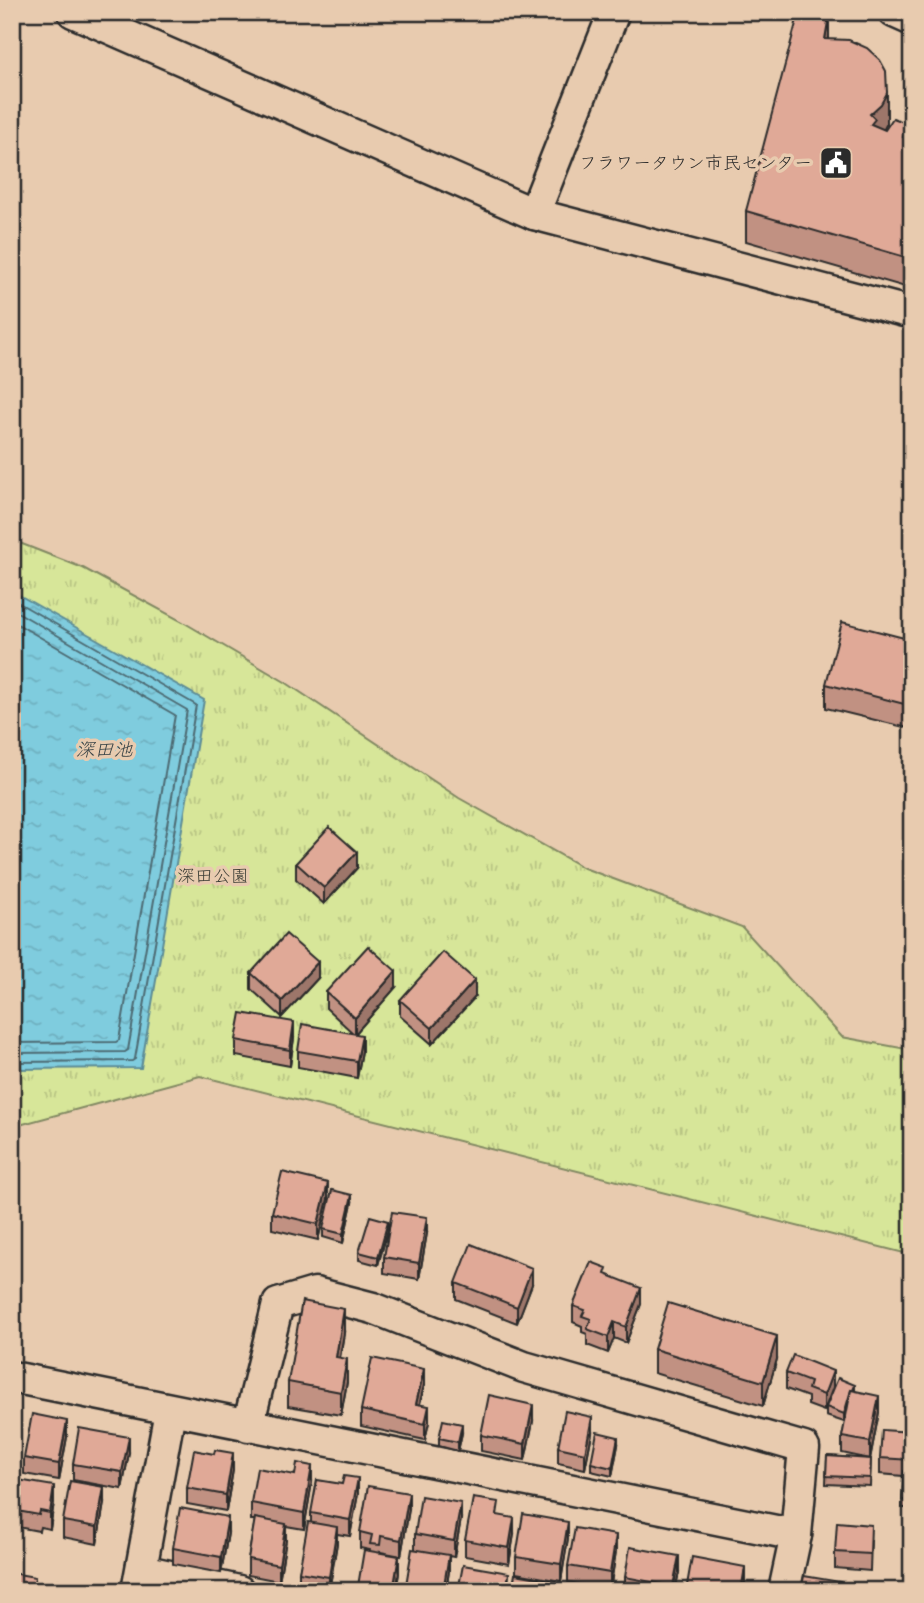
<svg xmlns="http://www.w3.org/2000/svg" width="924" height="1603" font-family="Pangolin,'Klee One',sans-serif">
	<defs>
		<pattern id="park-tufts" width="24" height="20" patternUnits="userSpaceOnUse" patternTransform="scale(1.75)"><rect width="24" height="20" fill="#d7e699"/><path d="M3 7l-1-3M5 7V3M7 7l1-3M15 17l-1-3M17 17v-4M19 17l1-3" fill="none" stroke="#b9c584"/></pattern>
		<pattern id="water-ripples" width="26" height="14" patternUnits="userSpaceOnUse" patternTransform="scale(1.75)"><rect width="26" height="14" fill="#7fccde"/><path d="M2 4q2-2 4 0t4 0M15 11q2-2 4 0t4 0" fill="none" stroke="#6eafbf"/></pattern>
	</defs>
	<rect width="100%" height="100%" fill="#e8cbaf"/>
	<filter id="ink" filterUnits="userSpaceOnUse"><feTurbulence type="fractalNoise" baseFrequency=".0143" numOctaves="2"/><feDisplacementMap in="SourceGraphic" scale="14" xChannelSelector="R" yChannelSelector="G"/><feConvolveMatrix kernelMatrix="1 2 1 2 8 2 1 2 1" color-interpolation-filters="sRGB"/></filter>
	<g filter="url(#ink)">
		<!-- park -->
		<path fill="url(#park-tufts)" stroke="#818862" stroke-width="2" d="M12,540L83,568L183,622L285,682L459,798L584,868L742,927L842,1037L912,1050V1255L200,1076L12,1127Z"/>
		<!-- water -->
		<path fill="url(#water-ripples)" stroke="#5d8c96" stroke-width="2" d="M12,591L204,700L141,1068L12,1069Z"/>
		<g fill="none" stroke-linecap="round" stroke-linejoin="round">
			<!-- shore -->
			<g stroke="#4d6b73" stroke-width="2">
				<path d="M12,599L196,705L135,1059L132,1061L12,1062"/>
				<path d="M12,609L187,710L128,1050L125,1052L12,1053"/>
				<path d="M12,621L175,715L119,1040L116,1042L12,1043"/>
			</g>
			<defs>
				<g id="minor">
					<path d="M73,12L534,214L614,12"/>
					<path d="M894,12L912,20"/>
					<path d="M534,214L912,313"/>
					<path d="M12,1377L796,1535L784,1591"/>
					<path d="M248,1426L278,1304L315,1293L373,1308L524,1367L804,1448L796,1535"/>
					<path d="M142,1570L239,1591"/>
					<path d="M137,1591L170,1411"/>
				</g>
			</defs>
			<!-- minor casing -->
			<use href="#minor" stroke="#2b2b2b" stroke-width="35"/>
			<!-- minor -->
			<use href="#minor" stroke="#e8cbaf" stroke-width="30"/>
		</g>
		<!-- wall -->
		<g fill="#c19182" stroke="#2b2b2b" stroke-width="2">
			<path d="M829,39L887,123L883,129L912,141V289L746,241V211Z"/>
			<path d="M912,640V729L826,708V684Z"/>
			<path d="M296,863L357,868L324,904L296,879Z"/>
			<path d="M251,973L318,978L282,1017L251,989Z"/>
			<path d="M396,987L355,1034L362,1051L357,1078L298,1067V1051L354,1034L326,1008V992Z"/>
			<path d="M475,997L432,1044L400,1016V1000Z"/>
			<path d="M294,1038L290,1066L236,1056V1040Z"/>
			<path d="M328,1199L318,1240L272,1229V1213Z"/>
			<path d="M352,1203L343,1243L323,1237V1229Z"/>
			<path d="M388,1229L378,1265L359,1260V1252Z"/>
			<path d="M427,1233L419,1279L384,1273V1257Z"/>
			<path d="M607,1275L641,1304L626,1343L614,1338L608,1353L587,1345V1334L582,1332V1326L573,1322V1306Z"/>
			<path d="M456,1283L532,1284L517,1323L456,1299Z"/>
			<path d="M344,1333L340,1358L347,1382L341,1415L288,1406V1382Z"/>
			<path d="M654,1349L777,1359L763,1406L654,1373Z"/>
			<path d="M786,1373L833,1387L824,1411L808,1405V1397L786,1389Z"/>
			<path d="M424,1385L420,1404L429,1422L425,1440L361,1426V1410Z"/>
			<path d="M855,1391L879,1412L870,1459L842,1453V1437L847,1415L844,1422L826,1416V1407Z"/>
			<path d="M533,1421L525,1460L481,1451V1435Z"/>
			<path d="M912,1432V1508H902L903,1476L880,1474V1458Z"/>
			<path d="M462,1433L458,1451L439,1446V1438Z"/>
			<path d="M592,1433L585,1469L558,1463V1447Z"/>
			<path d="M67,1437L59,1480L24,1474V1458Z"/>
			<path d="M618,1445L612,1476L591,1471V1463Z"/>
			<path d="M129,1453L122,1489L73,1480V1464Z"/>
			<path d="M214,1454L233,1470L226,1511L187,1504V1488Z"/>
			<path d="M827,1456L871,1459L870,1486L826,1484Z"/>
			<path d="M12,1479L54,1502L50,1529L40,1527L39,1531L12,1526Z"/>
			<path d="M312,1482L304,1529L286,1526V1540L279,1581L248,1575V1559L255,1520H251V1503Z"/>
			<path d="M342,1484L358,1494L350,1536L337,1534V1543L329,1591H316L299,1588V1572L311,1522V1513Z"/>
			<path d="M104,1503L97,1544L63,1537V1521Z"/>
			<path d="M409,1509L401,1556L381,1552L399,1573L396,1591H358V1586L370,1551V1550L360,1548V1532Z"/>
			<path d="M461,1519L454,1557L449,1556V1571L446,1591H405L415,1549V1534Z"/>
			<path d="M228,1533L221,1573L173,1564V1548Z"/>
			<path d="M514,1534L509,1564L465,1556V1540Z"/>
			<path d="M568,1538L561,1581L516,1573V1557Z"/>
			<path d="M871,1541L870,1571L835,1568V1552Z"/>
			<path d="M616,1551L610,1590L568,1582V1566Z"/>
			<path d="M679,1572L675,1591H619L625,1589V1577Z"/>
		</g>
		<!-- shaded-wall -->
		<g fill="#9d766a" stroke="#2b2b2b" stroke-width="2">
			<path d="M829,16V46L825,39Z"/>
			<path d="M887,93V123L871,154L870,114Z"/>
			<path d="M907,127V157L903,137Z"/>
			<path d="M357,852V868L324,904V888Z"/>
			<path d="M318,962V978L282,1017V1001Z"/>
			<path d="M396,971V987L355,1034V1018Z"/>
			<path d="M475,980V997L432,1044V1028Z"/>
			<path d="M294,1022V1038L290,1066V1050Z"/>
			<path d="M362,1035V1051L357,1078V1061Z"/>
			<path d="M328,1183V1199L318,1240V1224Z"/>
			<path d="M352,1195V1203L343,1243V1234Z"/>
			<path d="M427,1217V1233L419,1279V1263Z"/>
			<path d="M388,1221V1229L378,1265V1257Z"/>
			<path d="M532,1268V1284L517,1323V1307Z"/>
			<path d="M641,1288V1304L626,1343V1327Z"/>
			<path d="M344,1309V1333L336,1380V1357Z"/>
			<path d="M614,1322V1338L608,1353V1337Z"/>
			<path d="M777,1336V1359L763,1406V1382Z"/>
			<path d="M347,1359V1382L341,1415V1392Z"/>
			<path d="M424,1369V1385L416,1420V1404Z"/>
			<path d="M833,1371V1387L824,1411V1395Z"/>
			<path d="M855,1385V1393L844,1422V1414Z"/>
			<path d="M879,1396V1412L870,1459V1442Z"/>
			<path d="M533,1405V1421L525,1460V1444Z"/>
			<path d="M429,1406V1422L425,1440V1424Z"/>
			<path d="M16,1411V1427L12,1448V1432Z"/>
			<path d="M592,1417V1433L585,1469V1453Z"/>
			<path d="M67,1421V1437L59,1480V1464Z"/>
			<path d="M462,1424V1433L458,1451V1442Z"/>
			<path d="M129,1437V1453L122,1489V1472Z"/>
			<path d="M618,1437V1445L612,1476V1468Z"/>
			<path d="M233,1453V1470L226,1511V1495Z"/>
			<path d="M312,1466V1482L304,1529V1513Z"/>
			<path d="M358,1478V1494L350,1536V1520Z"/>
			<path d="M54,1486V1502L50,1529V1513Z"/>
			<path d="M104,1487V1503L97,1544V1527Z"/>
			<path d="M409,1493V1509L401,1556V1540Z"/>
			<path d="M461,1503V1519L454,1557V1541Z"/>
			<path d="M228,1517V1533L221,1573V1557Z"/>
			<path d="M514,1518V1534L509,1564V1548Z"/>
			<path d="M568,1522V1538L561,1581V1564Z"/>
			<path d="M286,1524V1540L279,1581V1565Z"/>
			<path d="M337,1527V1543L329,1591V1577Z"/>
			<path d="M616,1535V1551L610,1590V1573Z"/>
			<path d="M449,1555V1571L446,1591H443Z"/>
			<path d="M399,1556V1573L396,1591H393Z"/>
			<path d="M679,1556V1572L675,1591H673Z"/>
			<path d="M745,1567V1583L744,1591H741Z"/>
			<path d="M509,1573L508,1591H506Z"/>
		</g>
		<!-- building -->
		<g fill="#e0a997" stroke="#2b2b2b" stroke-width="2">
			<path d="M799,12H815L829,16L825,39L849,40L867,48L880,60L886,71L887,93L881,104L870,114L875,119L871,124L885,130L893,118L904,122L907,127L903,137L912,141V259L746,211Z"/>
			<path d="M842,622L912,640V706L826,684Z"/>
			<path d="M329,827L357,852L324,888L296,863Z"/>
			<path d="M286,934L318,962L282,1001L251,973Z"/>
			<path d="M368,946L396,971L355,1018L326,992Z"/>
			<path d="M443,952L475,980L432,1028L400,1000Z"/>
			<path d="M241,1013L294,1022L290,1050L236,1040Z"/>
			<path d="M302,1024L362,1035L357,1061L298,1051Z"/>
			<path d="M282,1172L328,1183L318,1224L272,1213Z"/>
			<path d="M332,1190L352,1195L343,1234L323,1229Z"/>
			<path d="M392,1212L427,1217L419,1263L384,1257Z"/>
			<path d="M370,1216L388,1221L378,1257L359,1252Z"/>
			<path d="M471,1244L532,1268L517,1307L456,1283Z"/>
			<path d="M591,1262L607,1268L605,1274L641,1288L626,1327L614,1322L608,1337L587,1329L591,1319L582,1316L585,1310L573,1306Z"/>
			<path d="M302,1301L344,1309L336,1357L347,1359L341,1392L288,1382Z"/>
			<path d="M668,1303L777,1336L763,1382L654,1349Z"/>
			<path d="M793,1355L833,1371L824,1395L808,1389L810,1382L786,1373Z"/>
			<path d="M372,1358L424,1369L416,1404L429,1406L425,1424L361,1410Z"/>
			<path d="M838,1378L855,1385L853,1390H851L844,1414L826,1407Z"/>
			<path d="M851,1390L879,1396L870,1442L842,1437Z"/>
			<path d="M489,1395L533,1405L525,1444L481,1435Z"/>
			<path d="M12,1410L16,1411L12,1432Z"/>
			<path d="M565,1411L592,1417L585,1453L558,1447Z"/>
			<path d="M32,1414L67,1421L59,1464L24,1458Z"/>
			<path d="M443,1420L462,1424L458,1442L439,1438Z"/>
			<path d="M79,1428L129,1437L122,1472L73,1464Z"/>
			<path d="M882,1430L912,1432V1460L880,1458Z"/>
			<path d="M597,1432L618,1437L612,1468L591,1463Z"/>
			<path d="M194,1450L214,1454L215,1450L233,1453L226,1495L187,1488Z"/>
			<path d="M827,1456L871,1459L870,1478L826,1476Z"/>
			<path d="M297,1463L312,1466L304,1513L251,1503L257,1468L295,1475Z"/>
			<path d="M904,1471H912V1500H902Z"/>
			<path d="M344,1476L358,1478L350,1520L311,1513L317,1480L342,1484Z"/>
			<path d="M12,1479L54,1486L50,1513L40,1511L39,1515L12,1510Z"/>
			<path d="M70,1481L104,1487L97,1527L63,1521Z"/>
			<path d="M368,1486L409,1493L401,1540L381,1536L380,1545L370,1544L372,1535L360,1532Z"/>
			<path d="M421,1496L461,1503L454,1541L415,1534Z"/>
			<path d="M473,1498L499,1502L497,1515L514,1518L509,1548L465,1540Z"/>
			<path d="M180,1508L228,1517L221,1557L173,1548Z"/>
			<path d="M523,1514L568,1522L561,1564L516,1557Z"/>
			<path d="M255,1518L286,1524L279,1565L248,1559Z"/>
			<path d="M308,1522L337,1527L329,1577L299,1572Z"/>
			<path d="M837,1522L871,1525L870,1554L835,1552Z"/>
			<path d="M575,1528L616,1535L610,1573L568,1566Z"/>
			<path d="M630,1547L679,1556L673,1586L625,1577Z"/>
			<path d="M412,1549L449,1555L443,1591H405Z"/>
			<path d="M364,1550L399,1556L393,1591L358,1586Z"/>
			<path d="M692,1557L745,1567L741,1591H686Z"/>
			<path d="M463,1565L509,1573L506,1591H458Z"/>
			<path d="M12,1573L35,1577L33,1591H12Z"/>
			<path d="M515,1574L556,1581L554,1591H512Z"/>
			<path d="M804,1576L840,1582L838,1591H801Z"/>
			<path d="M59,1580L94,1587L93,1591H57Z"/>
			<path d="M567,1587L590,1591H566Z"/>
			<path d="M620,1588L635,1591H619Z"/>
		</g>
	</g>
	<!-- icons -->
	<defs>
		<symbol id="civic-square" viewBox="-11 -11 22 22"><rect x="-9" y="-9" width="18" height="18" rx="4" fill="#2b2b2b" stroke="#e8cbaf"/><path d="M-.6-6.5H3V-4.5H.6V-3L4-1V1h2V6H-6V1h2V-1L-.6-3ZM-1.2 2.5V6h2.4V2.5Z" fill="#fff"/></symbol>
	</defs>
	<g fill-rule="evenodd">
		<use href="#civic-square" x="817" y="144" width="38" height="38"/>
	</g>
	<g text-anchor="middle" stroke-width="7" stroke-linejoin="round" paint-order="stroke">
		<!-- poi labels -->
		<g font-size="18" fill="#2b2b2b" stroke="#e8cbaf" text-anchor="end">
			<text x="812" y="169">フラワータウン市民センター</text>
		</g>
		<!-- park labels -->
		<g font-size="18" fill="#3c3e36" stroke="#e8cbaf">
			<text x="213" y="882">深田公園</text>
		</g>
		<!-- water labels -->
		<g font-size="19" font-style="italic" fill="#384346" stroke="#e8cbaf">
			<text x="104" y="756">深田池</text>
		</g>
	</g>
	<!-- margin -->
	<rect width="924" height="1603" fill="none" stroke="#e8cbaf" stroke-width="42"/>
	<rect x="21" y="21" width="882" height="1561" fill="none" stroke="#2b2b2b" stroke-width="2.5" filter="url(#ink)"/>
</svg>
